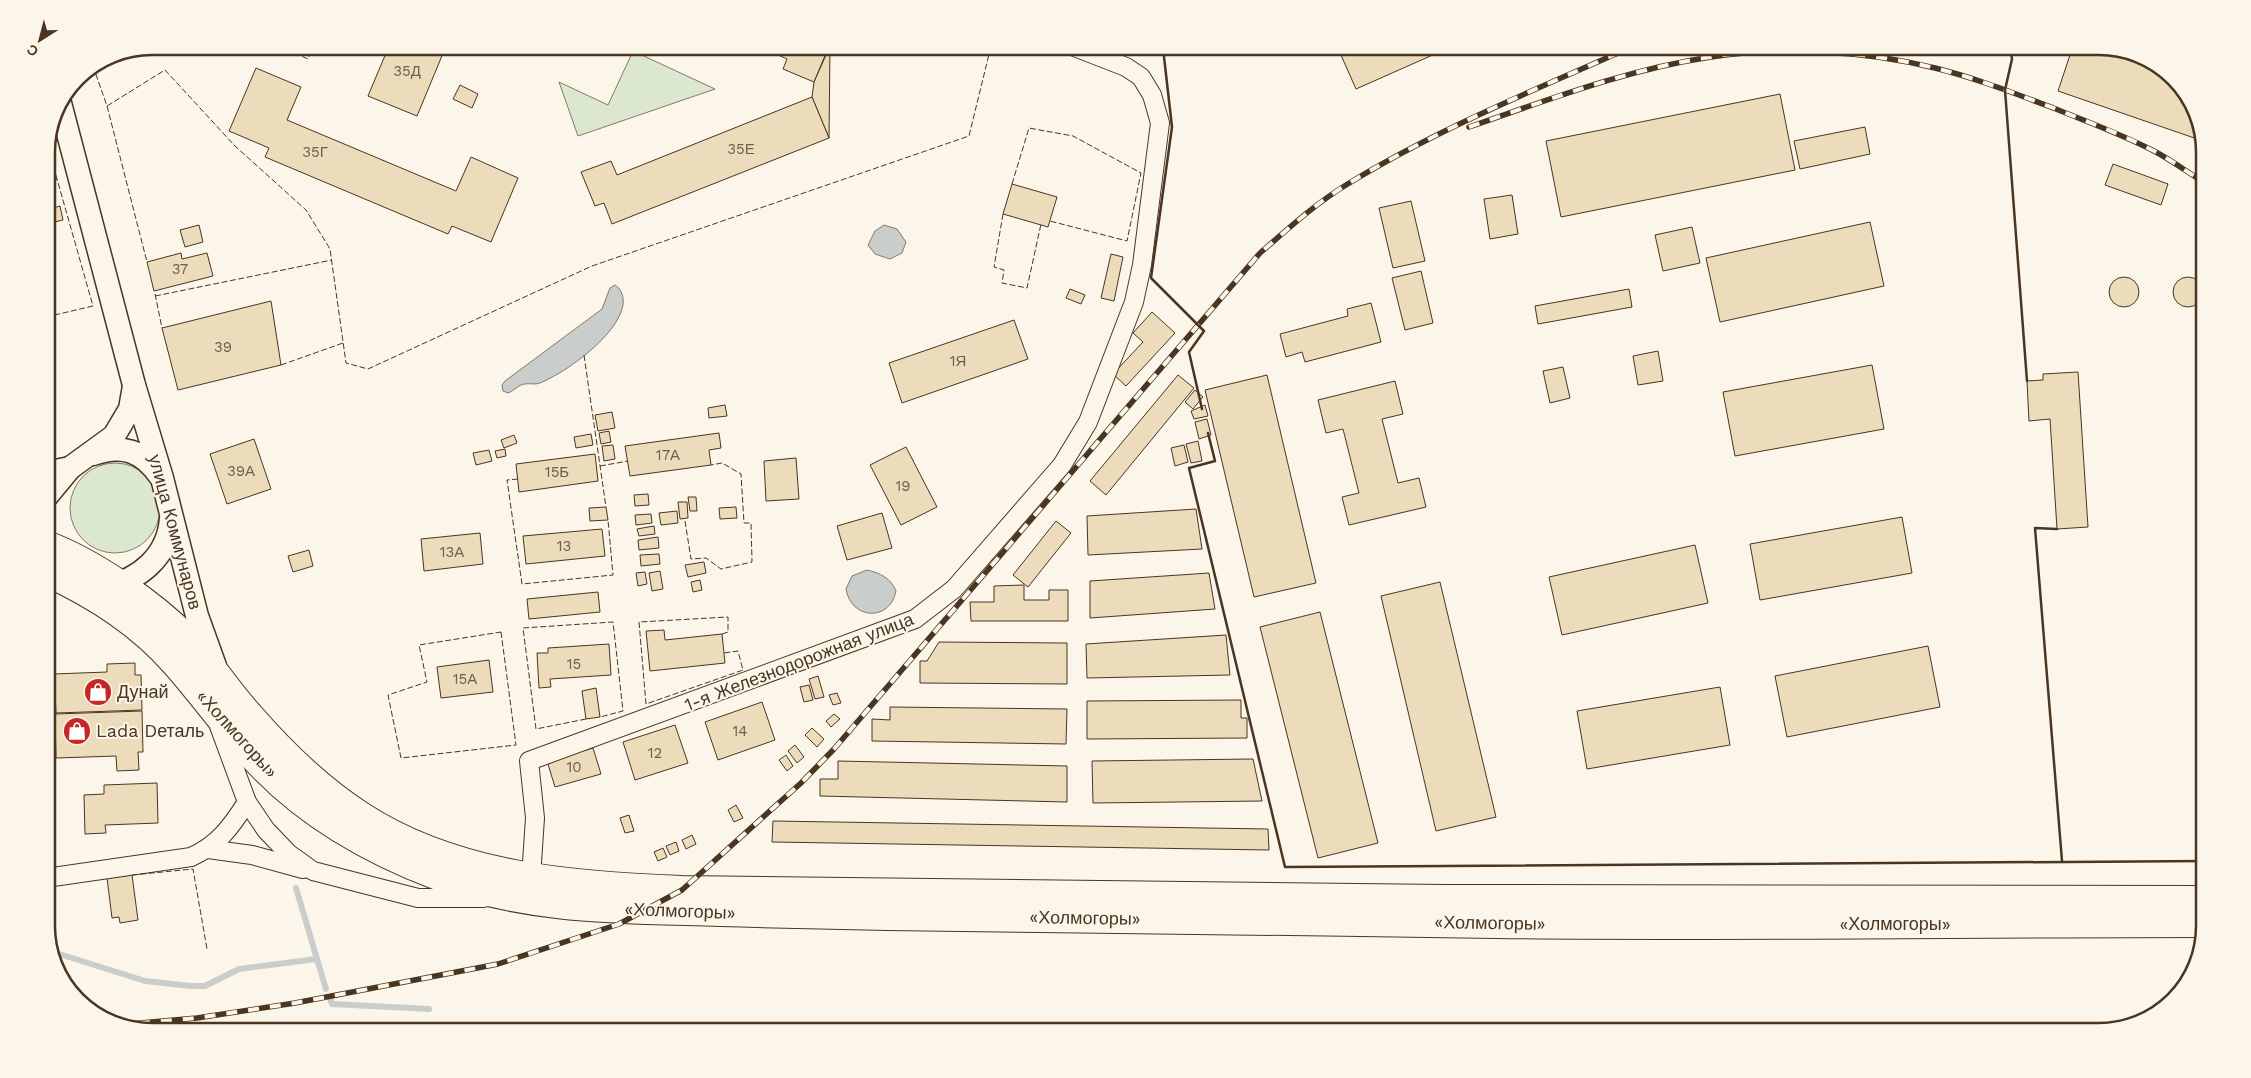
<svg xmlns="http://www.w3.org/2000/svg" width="2251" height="1078" font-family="'Work Sans',sans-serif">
	<rect width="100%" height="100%" fill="#fbf6e9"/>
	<!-- green -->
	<g fill="#dce7d0" stroke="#887966">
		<path d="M633,51L715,89L578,136L559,82L608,105Z"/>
		<circle cx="115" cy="508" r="45"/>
	</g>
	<!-- water -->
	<g fill="#c9cecd" stroke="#887966">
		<path d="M884,225L897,229L906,242L902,253L890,259L875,254L868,245L875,231Z"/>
		<path d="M615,285C622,289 624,298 623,305C618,335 567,372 540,383C535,385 530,383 524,384C518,385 514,391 508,393L503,391L502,385L505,381L602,309L610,288Z"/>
		<path d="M867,570C880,573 891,578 896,591C890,622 851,620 846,589L852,576Z"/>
	</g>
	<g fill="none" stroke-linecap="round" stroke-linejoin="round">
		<!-- stream -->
		<g stroke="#c9cecd" stroke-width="6">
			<path d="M296,888L317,959"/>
			<path d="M53,952L145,981L191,986H205L239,969L317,959L326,989"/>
			<path d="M330,998L332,1004L429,1009"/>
		</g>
	</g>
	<!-- building -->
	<g fill="#ecdcbc" stroke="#4a3520">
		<path d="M389,46H446L417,116L368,96Z"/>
		<path d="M758,46H829L814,82L783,69L787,59Z"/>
		<path d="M830,46L829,138L812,97L814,82Z"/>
		<path d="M1337,46H1453L1356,89Z"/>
		<path d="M2073,46H2095L2155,67L2187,93L2203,141L2058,91Z"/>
		<path d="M256,68L301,87L287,120L456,191L471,157L518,178L491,242L452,226L448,234L265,157L269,148L229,131Z"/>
		<path d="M460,85L478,94L472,108L453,99Z"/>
		<path d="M1780,94L1795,170L1561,217L1546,141Z"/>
		<path d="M812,97L829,138L612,224L604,203L595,206L581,172L611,161L617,175Z"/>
		<path d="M1865,127L1870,154L1800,169L1794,141Z"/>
		<path d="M51,158L57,179L46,182V159Z"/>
		<path d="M2113,164L2168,184L2161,205L2105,185Z"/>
		<path d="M1012,184L1057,197L1048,227L1003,214Z"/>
		<path d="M1512,195L1518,234L1490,239L1484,199Z"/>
		<path d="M1411,201L1425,261L1393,268L1379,208Z"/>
		<path d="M60,206L63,220L46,224V210Z"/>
		<path d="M1870,222L1884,286L1720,322L1706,258Z"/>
		<path d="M199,225L203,242L185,247L180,230Z"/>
		<path d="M1692,227L1700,263L1663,271L1655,235Z"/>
		<path d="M181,253L182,259L207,253L213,276L154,291L147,262Z"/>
		<path d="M1111,254L1123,257L1114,301L1101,298Z"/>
		<path d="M1421,271L1433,323L1405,330L1392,278Z"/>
		<circle cx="2188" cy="292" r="15"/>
		<circle cx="2124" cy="292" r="15"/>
		<path d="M1070,289L1085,295L1081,304L1066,298Z"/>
		<path d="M1629,289L1632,307L1538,324L1535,306Z"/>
		<path d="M271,301L281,365L178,390L162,328Z"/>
		<path d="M1371,303L1381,342L1305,362L1302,352L1286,357L1280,334L1348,316L1347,309Z"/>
		<path d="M1152,312L1175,333L1126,386L1113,374L1143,342L1133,333Z"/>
		<path d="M1014,320L1028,359L902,403L889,363Z"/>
		<path d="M1658,351L1663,381L1638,385L1633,356Z"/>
		<path d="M1872,365L1884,429L1735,456L1723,392Z"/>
		<path d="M1563,367L1570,398L1550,403L1543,371Z"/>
		<path d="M2078,372L2088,527L2057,529L2050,419L2029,421L2027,381L2043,380V374Z"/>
		<path d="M1178,375L1194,388L1106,495L1090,481Z"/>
		<path d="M1267,375L1316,583L1254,597L1205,390Z"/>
		<path d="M1395,381L1403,414L1382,419L1398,483L1419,478L1426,507L1349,525L1342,497L1359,493L1343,429L1326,433L1318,400Z"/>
		<path d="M1195,390L1203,397L1193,409L1185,402Z"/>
		<path d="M725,405L727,416L709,418L708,408Z"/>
		<path d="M1205,405L1208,416L1194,419L1191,411Z"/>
		<path d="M612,412L615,428L598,431L595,415Z"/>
		<path d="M1207,419L1211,435L1199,439L1195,422Z"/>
		<path d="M609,431L611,442L601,444L599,433Z"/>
		<path d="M719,433L721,448L709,450L711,465L630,476L625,446Z"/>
		<path d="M591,434L593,445L576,448L574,437Z"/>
		<path d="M514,435L517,443L504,448L501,440Z"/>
		<path d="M254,439L271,489L227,504L210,454Z"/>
		<path d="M1198,441L1202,461L1191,463L1186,444Z"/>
		<path d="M613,445L615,459L604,461L602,446Z"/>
		<path d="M1184,445L1188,462L1175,466L1171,448Z"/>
		<path d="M906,447L937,507L901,525L870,465Z"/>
		<path d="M505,449L506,456L497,458L495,451Z"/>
		<path d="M489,450L492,461L476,465L473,453Z"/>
		<path d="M595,454L598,481L519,492L516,464Z"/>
		<path d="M796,458L799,499L766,501L764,461Z"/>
		<path d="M648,494L649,505L635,506L634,495Z"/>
		<path d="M688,497H696L697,511H690Z"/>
		<path d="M678,502H687L688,518L680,519Z"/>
		<path d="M606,507L608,520L590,521L589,508Z"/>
		<path d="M736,507L737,518L720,519L719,508Z"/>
		<path d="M1196,509L1202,549L1088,555L1087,516Z"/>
		<path d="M677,511L678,523L661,525L659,513Z"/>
		<path d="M882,513L892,548L847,560L837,526Z"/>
		<path d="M651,514L652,523L636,525L635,515Z"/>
		<path d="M1902,517L1912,573L1760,600L1750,544Z"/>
		<path d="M1056,521L1071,533L1028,587L1013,575Z"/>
		<path d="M654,526L655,534L639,536L637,529Z"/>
		<path d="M602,529L605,556L526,564L523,536Z"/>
		<path d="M480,533L483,564L424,571L421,539Z"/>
		<path d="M658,537L659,548L639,550L638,540Z"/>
		<path d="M1695,545L1708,603L1562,635L1549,577Z"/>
		<path d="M309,550L313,566L293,572L288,556Z"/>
		<path d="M659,554L660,564L641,566L640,555Z"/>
		<path d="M704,562L706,573L688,577L685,565Z"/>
		<path d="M660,571L663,589L652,591L649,573Z"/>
		<path d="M645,572L647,584L638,586L636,573Z"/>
		<path d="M1209,573L1215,609L1090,618V581Z"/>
		<path d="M700,580L702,590L693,592L691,582Z"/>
		<path d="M1440,582L1496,817L1436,831L1381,596Z"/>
		<path d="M1024,585V600H1049V590H1068V621H971L970,602H994V586Z"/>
		<path d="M598,592L600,612L529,619L527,599Z"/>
		<path d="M1320,612L1378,843L1318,858L1260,627Z"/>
		<path d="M664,630L665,640L722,634L725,663L650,671L646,631Z"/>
		<path d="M1226,635L1230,675L1087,678L1086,644Z"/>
		<path d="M939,642L1067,643V684L920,683V661H927Z"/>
		<path d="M609,644L611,675L550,679L551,687L539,688L537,653H548V648Z"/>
		<path d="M1928,646L1940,707L1787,737L1775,676Z"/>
		<path d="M489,660L493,692L441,698L437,667Z"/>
		<path d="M135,663V675H141L142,710L56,713L54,674L107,672V664Z"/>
		<path d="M818,676L824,697L815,699L809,679Z"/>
		<path d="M809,685L813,700L804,702L800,687Z"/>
		<path d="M1720,687L1730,745L1587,769L1577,711Z"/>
		<path d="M596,688L600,717L586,719L582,691Z"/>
		<path d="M837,693L841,703L833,705L829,695Z"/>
		<path d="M1241,700V718H1247V738L1087,739V701Z"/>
		<path d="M762,702L775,740L718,760L705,722Z"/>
		<path d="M890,707L1067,709L1066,744L872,741V719L890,720Z"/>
		<path d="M142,711L143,752H138L139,770L117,771L116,756L56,758L55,714Z"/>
		<path d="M834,714L840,719L831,727L826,721Z"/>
		<path d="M675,725L688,763L635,780L623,742Z"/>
		<path d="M812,728L824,739L817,747L805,735Z"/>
		<path d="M795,745L804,757L797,763L788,751Z"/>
		<path d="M593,748L601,774L555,787L547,761Z"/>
		<path d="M786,755L793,766L787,771L779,760Z"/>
		<path d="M1253,759L1262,801L1093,803L1092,761Z"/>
		<path d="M838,761L1067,766V802L820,796V779H838Z"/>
		<path d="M157,783L158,823L105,825L106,833L85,834L84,795L104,794V785Z"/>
		<path d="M736,805L743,818L734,822L728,810Z"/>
		<path d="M629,815L634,831L625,833L620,818Z"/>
		<path d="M773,821L1268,829L1269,850L772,842Z"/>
		<path d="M692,835L696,844L686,849L682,840Z"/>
		<path d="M676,842L679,851L670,855L666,846Z"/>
		<path d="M663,848L667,857L658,861L654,852Z"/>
		<path d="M132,875L138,920L120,923L119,917L112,918L107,878Z"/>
	</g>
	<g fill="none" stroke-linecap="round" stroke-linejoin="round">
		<defs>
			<g id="minor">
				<path d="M219,726L247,802L266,830L288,853L313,871L418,898H484"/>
				<path d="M208,849L252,855L303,869"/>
				<path d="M531,877L535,818L529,761L915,619L954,589L1062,465L1088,422L1134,302L1142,265L1160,123L1152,95L1141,77L1126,67L1072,46"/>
				<path d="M46,878L191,857C218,845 231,827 247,802"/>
			</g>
			<g id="tertiary">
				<path d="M60,103L134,385L162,478L197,616L215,666"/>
				<path d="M93,454C122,444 142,450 160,476"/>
				<path d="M46,473L70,468L114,436L130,409L134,386"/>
				<path d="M46,497L70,468"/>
				<path d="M105,587C140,580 168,556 171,519"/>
			</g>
			<g id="trunk">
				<path d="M46,545C92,562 153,604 187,639C210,663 227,691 249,715C282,753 319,789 361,816C455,877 573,886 682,890L1444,899L2205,900"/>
				<path d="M46,572C95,594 140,623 176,664C206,698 232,736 264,768C312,817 375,852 438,876C526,911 626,909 720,912C826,915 933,917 1040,918C1192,919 1344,922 1496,924C1732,927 1969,923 2205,923"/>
			</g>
		</defs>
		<!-- minor casing -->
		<use href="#minor" stroke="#4a3520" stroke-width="20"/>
		<!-- tertiary casing -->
		<use href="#tertiary" stroke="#4a3520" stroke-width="25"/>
		<!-- trunk casing -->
		<use href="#trunk" stroke="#4a3520" stroke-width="30"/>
		<!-- minor -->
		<use href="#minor" stroke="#fbf6e9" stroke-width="18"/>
		<!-- tertiary -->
		<use href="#tertiary" stroke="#fbf6e9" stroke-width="22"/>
		<!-- trunk -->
		<use href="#trunk" stroke="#fbf6e9" stroke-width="28"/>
		<defs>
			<g id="rail">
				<path d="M1469,127C1548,100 1628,69 1711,57C1779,46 1867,51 1935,68C1976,78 2016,94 2056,109C2088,122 2121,134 2152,150C2170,159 2187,172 2205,183"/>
				<path d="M117,1025L197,1018L295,1003L498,964L619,924L682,890L801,783L834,749L1260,253C1288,229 1315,204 1346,185C1437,129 1537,89 1634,46"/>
				<path d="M1382,1032L2113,1027"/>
			</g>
		</defs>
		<!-- rail casing -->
		<use href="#rail" stroke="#4a3520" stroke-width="5.5"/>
		<!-- rail -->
		<use href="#rail" stroke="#fbf6e9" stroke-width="4" stroke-dasharray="11" stroke-linecap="butt"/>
		<!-- fence -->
		<g stroke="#4a3520" stroke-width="1" stroke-dasharray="6 2.5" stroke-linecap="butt">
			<path d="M279,46L308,59L313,46"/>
			<path d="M93,66L107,106L165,70L235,146L306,210L330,249L346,363L368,369L592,266L969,136L991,46"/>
			<path d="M107,106L147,262"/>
			<path d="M46,153H48L51,158"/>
			<path d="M1012,184L1029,128L1073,136L1141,173L1127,241L1050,221"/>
			<path d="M1003,214L994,267L1004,270L1002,283L1027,288L1041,224"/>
			<path d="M155,294L162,328"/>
			<path d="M155,296L332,260"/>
			<path d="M46,317L93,306L57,179"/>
			<path d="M584,355L606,507"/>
			<path d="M281,365L343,343"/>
			<path d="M600,466L628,461"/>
			<path d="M518,479L507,480L522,584L613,575L608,520"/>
			<path d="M685,521L691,559L706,558L721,569L752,562L751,523H744L741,474L722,463L711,465"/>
			<path d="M501,632L516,745L401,758L388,695L427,682L419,645Z"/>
			<path d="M722,634L728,632V617L639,622L646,704L743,670L738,651L724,653"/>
			<path d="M586,719L536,729L523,628L613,622L623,711L600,717"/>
			<path d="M132,875L193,869L207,949"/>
		</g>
		<!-- wall -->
		<g stroke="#4a3520" stroke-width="2.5">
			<path d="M1199,46L1163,48L1172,127L1151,278L1204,331L1189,352L1202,409"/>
			<path d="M2010,46L2012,59L2005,90L2027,381"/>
			<path d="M1208,433L1215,461L1189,468L1285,867L2205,861"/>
			<path d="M2057,529L2035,528L2062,861"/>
		</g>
	</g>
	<!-- icons -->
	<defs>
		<symbol id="shop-disc" viewBox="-11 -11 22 22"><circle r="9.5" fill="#c62828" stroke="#fbf6e9"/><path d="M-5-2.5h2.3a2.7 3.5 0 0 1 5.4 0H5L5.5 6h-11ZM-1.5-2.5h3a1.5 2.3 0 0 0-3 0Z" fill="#fff"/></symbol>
	</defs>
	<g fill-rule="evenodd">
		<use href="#shop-disc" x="82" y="676" width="32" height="32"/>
		<use href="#shop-disc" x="61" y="715" width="32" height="32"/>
	</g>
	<g text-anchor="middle" stroke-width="4" stroke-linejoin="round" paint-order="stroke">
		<!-- number labels -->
		<g font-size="15" fill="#725f47">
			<text x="407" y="76">35Д</text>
			<text x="741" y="154">35Е</text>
			<text x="315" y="157">35Г</text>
			<text x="180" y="274">37</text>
			<text x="223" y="352">39</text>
			<text x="958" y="366">1Я</text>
			<text x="668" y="460">17А</text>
			<text x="241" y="476">39А</text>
			<text x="557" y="477">15Б</text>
			<text x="903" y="491">19</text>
			<text x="564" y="551">13</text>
			<text x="452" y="557">13А</text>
			<text x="574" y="669">15</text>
			<text x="465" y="684">15А</text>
			<text x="740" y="736">14</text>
			<text x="655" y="758">12</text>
			<text x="574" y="772">10</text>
		</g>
		<!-- street labels -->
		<g font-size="18" fill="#4a3520" stroke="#fbf6e9">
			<text transform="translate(175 532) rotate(75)" y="6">улица Коммунаров</text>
			<text transform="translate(799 662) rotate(-21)" y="6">1-я Железнодорожная улица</text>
			<text transform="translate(237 734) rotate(48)" y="6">«Холмогоры»</text>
			<text transform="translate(680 911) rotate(2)" y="6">«Холмогоры»</text>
			<text transform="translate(1085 918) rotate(1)" y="6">«Холмогоры»</text>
			<text transform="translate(1490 923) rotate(1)" y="6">«Холмогоры»</text>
			<text x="1895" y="930">«Холмогоры»</text>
		</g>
		<!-- poi labels -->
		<g font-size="18" fill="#4a3520" stroke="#fbf6e9" text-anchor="start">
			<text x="117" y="698">Дунай</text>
			<text x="96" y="737">Lada Dеталь</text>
		</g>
	</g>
	<!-- crop -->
	<path d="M0 0H2251V1078H0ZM152 55H2099A97 97 0 0 1 2196 152V926A97 97 0 0 1 2099 1023H152A97 97 0 0 1 55 926V152A97 97 0 0 1 152 55Z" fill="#fbf6e9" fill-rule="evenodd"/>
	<path fill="none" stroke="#4a3520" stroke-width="2.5" d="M152 55H2099A97 97 0 0 1 2196 152V926A97 97 0 0 1 2099 1023H152A97 97 0 0 1 55 926V152A97 97 0 0 1 152 55Z"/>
	<!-- north arrow -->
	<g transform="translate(40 40) rotate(216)" stroke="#fbf6e9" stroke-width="4" paint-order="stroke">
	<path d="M0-4L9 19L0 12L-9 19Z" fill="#4a3520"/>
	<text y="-8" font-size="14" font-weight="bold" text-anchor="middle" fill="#4a3520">С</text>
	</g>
</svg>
